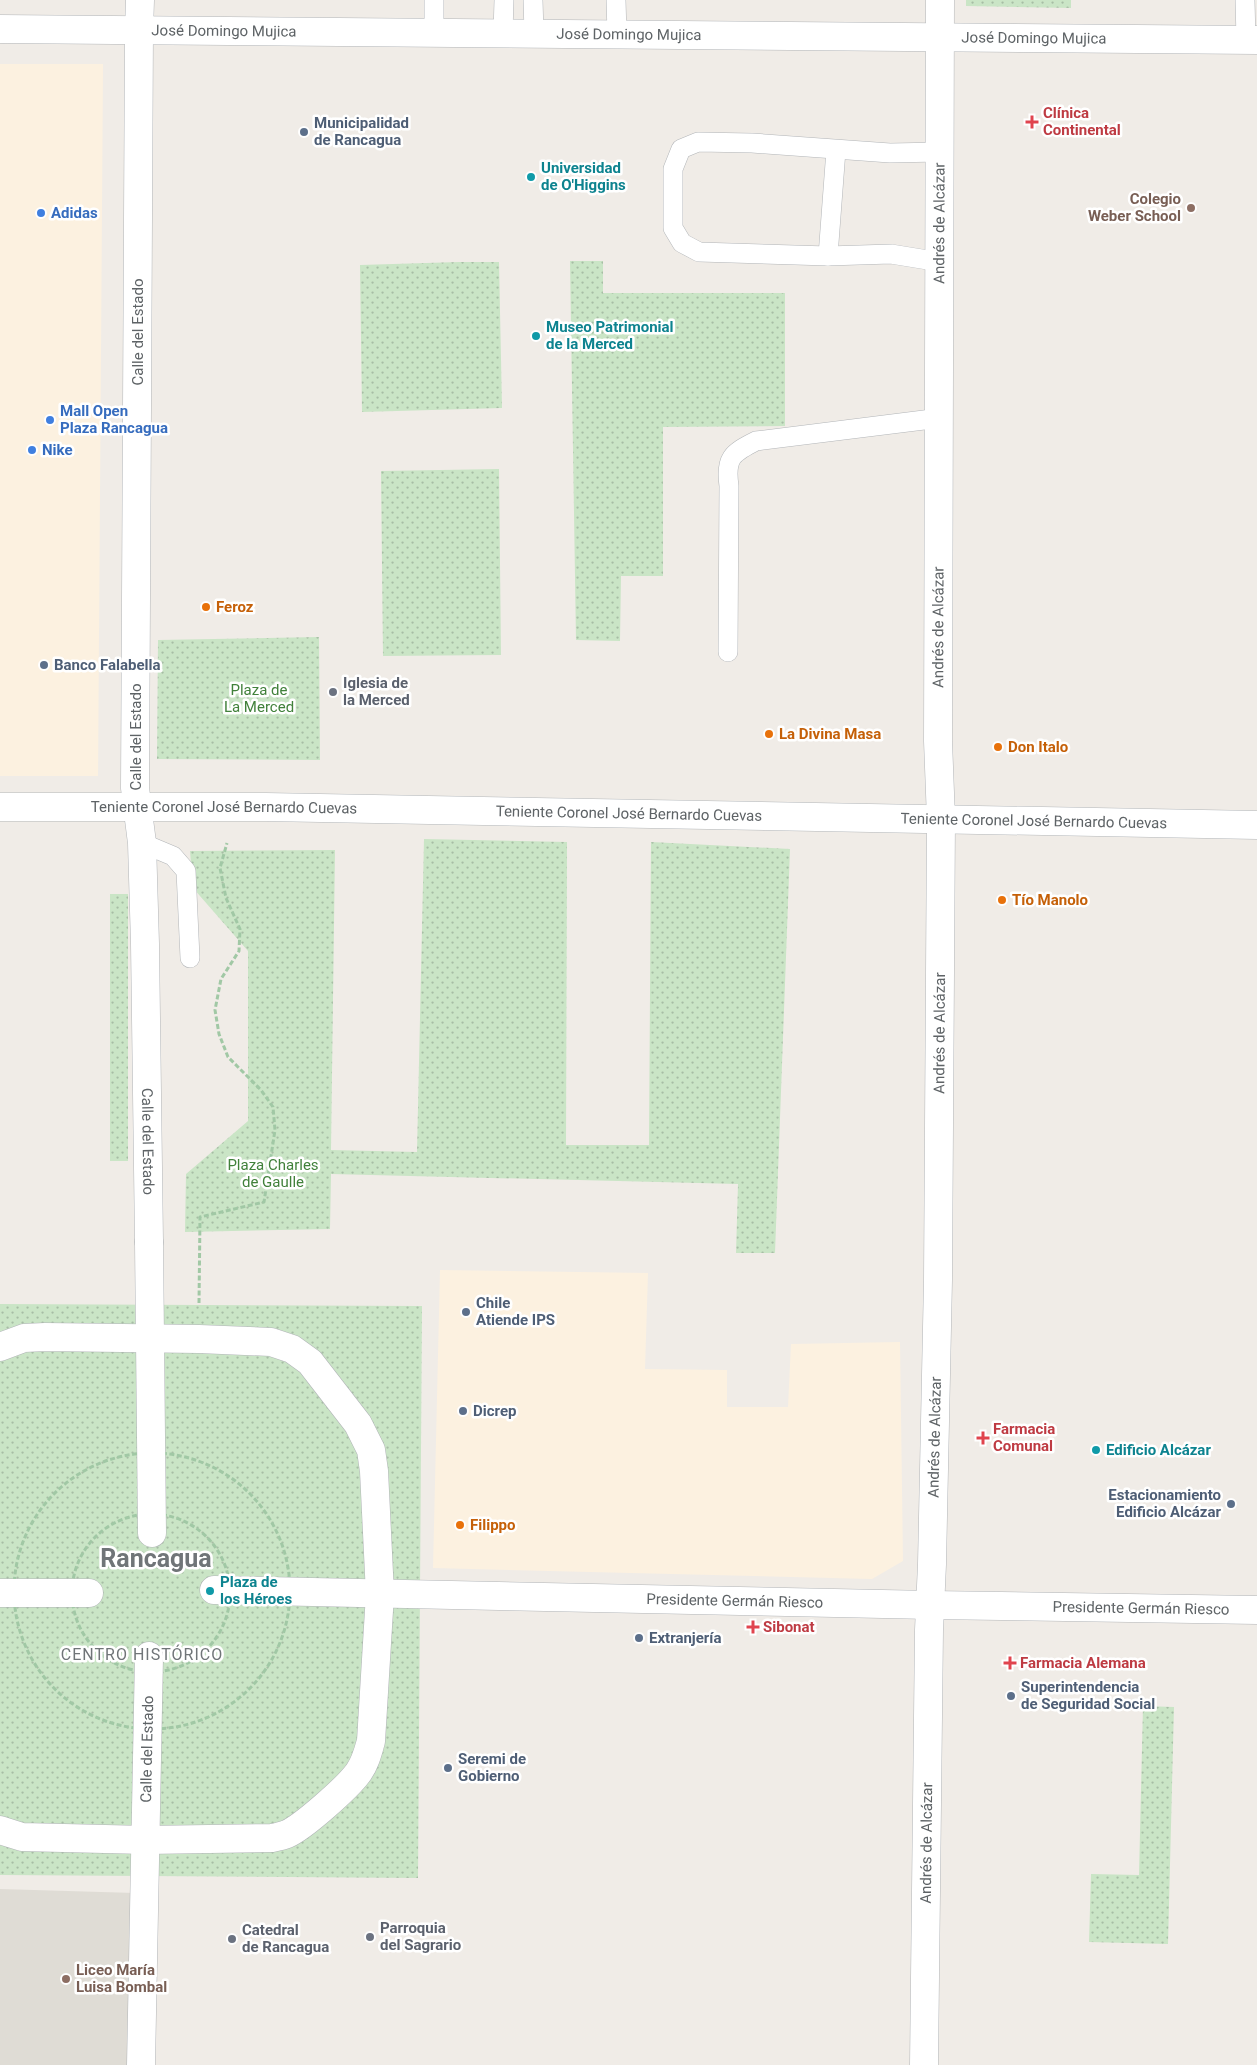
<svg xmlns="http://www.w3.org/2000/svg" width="1257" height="2065" font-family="Roboto,sans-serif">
	<defs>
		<pattern id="green-dots" width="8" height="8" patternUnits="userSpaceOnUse" patternTransform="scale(1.25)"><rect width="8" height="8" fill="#cae5c6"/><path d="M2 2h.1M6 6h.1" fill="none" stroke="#a7bda5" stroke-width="1.8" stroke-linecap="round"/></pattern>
	</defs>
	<rect width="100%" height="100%" fill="#f0ece7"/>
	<!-- commercial -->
	<g fill="#fcf1e0">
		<path d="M0,64H103L98,776H0Z"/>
		<path d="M440,1270L648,1273L645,1369L727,1370V1407H788L791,1344L900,1342L903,1561L872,1579L433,1568Z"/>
	</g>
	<!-- education -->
	<path fill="#dfdcd5" d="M0,1889L135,1893L131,2065H0Z"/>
	<!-- green -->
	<g fill="url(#green-dots)">
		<path d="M966,0H1071V8L966,6Z"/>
		<path d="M570,261H603V293H785V426L663,427V576H621L620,641L576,640Z"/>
		<path d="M459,262H499L502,408L362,412L360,265Z"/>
		<path d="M499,469L501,655L383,656L381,471Z"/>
		<path d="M319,637L320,760L157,759L158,640Z"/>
		<path d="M424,839L567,842L566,1145H649L651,842L790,849L775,1253H736L738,1184L331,1174L330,1229L185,1232L186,1174L248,1121V951L193,888L190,851L335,850L331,1150L417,1152Z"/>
		<rect x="110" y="894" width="18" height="267"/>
		<path d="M0,1304L422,1306L418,1878L0,1875Z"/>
		<path d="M1143,1706L1174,1707L1168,1944L1089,1942L1091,1874L1139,1875Z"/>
	</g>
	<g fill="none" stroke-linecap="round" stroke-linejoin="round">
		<defs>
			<g id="service">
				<path d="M533,0L534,33"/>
				<path d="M616,0L617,34"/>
				<path d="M1245,0L1246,39"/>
				<path d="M434,33V0"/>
				<path d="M503,33L504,0"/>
				<path d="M940,152L890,153L752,143L698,142L681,149L673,169V228L682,243L699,252L828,256L891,254L940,262"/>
				<path d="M828,256L836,150"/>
				<path d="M728,652L729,486C725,458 732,453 756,441L940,418"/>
				<path d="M142,843L173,856L186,871L190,958"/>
			</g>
			<g id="pedestrian">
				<path d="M139,30L140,0"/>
				<path d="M149,1242L152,1533"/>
				<path d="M0,1347L24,1338L45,1337L199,1339L271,1342L292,1349L310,1362L358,1424L371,1450L374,1471L380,1594L371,1741C368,1752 365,1764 358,1773C347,1788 303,1827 287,1834C282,1836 277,1837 272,1838L146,1840L22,1837L0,1830"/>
				<path id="s1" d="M214,1590L931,1605"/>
				<path d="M0,1593H89"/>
				<path id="s2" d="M141,2065L149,1656"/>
			</g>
			<g id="minor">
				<path id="s3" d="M139,30L135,788L142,843L145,944L149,1242"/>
				<path id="s4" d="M931,1605L1257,1610"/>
				<path id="s5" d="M924,2065L929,1630L932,1564L938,1280L941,819L938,741L940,0"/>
			</g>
			<g id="tertiary">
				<path id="s6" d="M0,29L1257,40"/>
			</g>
			<g id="secondary">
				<path id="s7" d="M0,807H266L1257,825"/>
			</g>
		</defs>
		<!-- service casing -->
		<use href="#service" stroke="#b2b5b8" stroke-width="20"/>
		<!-- pedestrian casing -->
		<use href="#pedestrian" stroke="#b2b5b8" stroke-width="29"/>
		<!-- minor casing -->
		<use href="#minor" stroke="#b2b5b8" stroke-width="29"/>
		<!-- tertiary casing -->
		<use href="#tertiary" stroke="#b2b5b8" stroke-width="29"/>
		<!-- secondary casing -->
		<use href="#secondary" stroke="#b3b7ba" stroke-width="29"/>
		<!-- path -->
		<g stroke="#a1c8a5" stroke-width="3" stroke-dasharray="5 2.5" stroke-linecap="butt">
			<path d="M199,1303L200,1217L264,1202L275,1130L273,1107L261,1090L228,1057L219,1034L215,1010L221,979L239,951L240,929L226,898L220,868L227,843"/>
			<circle cx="152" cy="1591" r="138"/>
			<circle cx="151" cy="1593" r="79"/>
		</g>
		<!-- service -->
		<use href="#service" stroke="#fff" stroke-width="19"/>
		<!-- pedestrian -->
		<use href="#pedestrian" stroke="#fff" stroke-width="28"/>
		<!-- minor -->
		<use href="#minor" stroke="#fff" stroke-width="28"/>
		<!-- tertiary -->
		<use href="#tertiary" stroke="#fff" stroke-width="28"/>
		<!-- secondary -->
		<use href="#secondary" stroke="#fff" stroke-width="28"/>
	</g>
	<!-- markers -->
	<g fill="#e0444e" stroke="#fff" stroke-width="2">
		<path d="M1029.5 114.5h5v5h5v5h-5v5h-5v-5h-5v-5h5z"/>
		<path d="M980.5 1430.5h5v5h5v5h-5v5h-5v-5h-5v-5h5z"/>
		<path d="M750.5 1619.5h5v5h5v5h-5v5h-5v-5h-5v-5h5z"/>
		<path d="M1007.5 1655.5h5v5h5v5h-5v5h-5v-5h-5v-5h5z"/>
	</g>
	<g fill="#5c6f8a" stroke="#fff" stroke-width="2">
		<circle cx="304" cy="132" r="5"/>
		<circle cx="44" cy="665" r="5"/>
		<circle cx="466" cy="1312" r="5"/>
		<circle cx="463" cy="1411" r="5"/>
		<circle cx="1231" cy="1504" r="5"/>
		<circle cx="639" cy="1638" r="5"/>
		<circle cx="1011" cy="1696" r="5"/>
		<circle cx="448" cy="1768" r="5"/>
	</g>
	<g fill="#0f9aa8" stroke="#fff" stroke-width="2">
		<circle cx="531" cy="177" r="5"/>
		<circle cx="536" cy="336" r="5"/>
		<circle cx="1096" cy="1450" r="5"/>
		<circle cx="210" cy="1591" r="5"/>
	</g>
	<g fill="#8d6e63" stroke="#fff" stroke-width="2">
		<circle cx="1191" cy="208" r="5"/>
		<circle cx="66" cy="1979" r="5"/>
	</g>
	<g fill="#3f7fe0" stroke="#fff" stroke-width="2">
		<circle cx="41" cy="213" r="5"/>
		<circle cx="50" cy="420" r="5"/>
		<circle cx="32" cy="450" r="5"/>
	</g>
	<g fill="#e8710a" stroke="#fff" stroke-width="2">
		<circle cx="206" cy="607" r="5"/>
		<circle cx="769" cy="734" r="5"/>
		<circle cx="998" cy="747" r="5"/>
		<circle cx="1002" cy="900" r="5"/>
		<circle cx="460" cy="1525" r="5"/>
	</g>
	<g fill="#6b7280" stroke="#fff" stroke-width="2">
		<circle cx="333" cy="692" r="5"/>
		<circle cx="370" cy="1937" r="5"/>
		<circle cx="232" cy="1939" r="5"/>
	</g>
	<g text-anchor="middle" stroke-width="5" stroke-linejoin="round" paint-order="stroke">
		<!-- street labels -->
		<g font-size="15" fill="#5e6366" stroke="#fff">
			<text dy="5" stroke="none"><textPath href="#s6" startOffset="224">José Domingo Mujica</textPath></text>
			<text dy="5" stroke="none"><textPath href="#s6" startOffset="629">José Domingo Mujica</textPath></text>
			<text dy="5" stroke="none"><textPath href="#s6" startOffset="1034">José Domingo Mujica</textPath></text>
			<text dy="5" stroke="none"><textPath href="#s5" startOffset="1842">Andrés de Alcázar</textPath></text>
			<text transform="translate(138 332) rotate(-90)" y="5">Calle del Estado</text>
			<text dy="5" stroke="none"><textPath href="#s5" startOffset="1438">Andrés de Alcázar</textPath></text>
			<text transform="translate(136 737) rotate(-90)" y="5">Calle del Estado</text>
			<text dy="5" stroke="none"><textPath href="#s7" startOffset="224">Teniente Coronel José Bernardo Cuevas</textPath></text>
			<text dy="5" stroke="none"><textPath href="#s7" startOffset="629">Teniente Coronel José Bernardo Cuevas</textPath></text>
			<text dy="5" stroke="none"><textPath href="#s7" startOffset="1034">Teniente Coronel José Bernardo Cuevas</textPath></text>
			<text dy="5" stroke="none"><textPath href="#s5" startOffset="1032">Andrés de Alcázar</textPath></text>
			<text dy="5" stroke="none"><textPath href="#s3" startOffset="1112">Calle del Estado</textPath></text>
			<text dy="5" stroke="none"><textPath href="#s5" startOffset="628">Andrés de Alcázar</textPath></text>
			<text dy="5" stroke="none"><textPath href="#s1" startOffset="521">Presidente Germán Riesco</textPath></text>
			<text dy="5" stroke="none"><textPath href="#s4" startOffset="210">Presidente Germán Riesco</textPath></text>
			<text dy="5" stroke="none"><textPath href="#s2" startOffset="316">Calle del Estado</textPath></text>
			<text dy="5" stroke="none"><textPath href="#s5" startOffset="222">Andrés de Alcázar</textPath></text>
		</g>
		<!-- health labels -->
		<g font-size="15" font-weight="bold" fill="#be3a42" stroke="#fff" text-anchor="start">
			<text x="1043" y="118">Clínica<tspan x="1043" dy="17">Continental</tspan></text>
			<text x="993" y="1434">Farmacia<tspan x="993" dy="17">Comunal</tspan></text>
			<text x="763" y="1632">Sibonat</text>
			<text x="1020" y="1668">Farmacia Alemana</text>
		</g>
		<!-- service labels -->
		<g font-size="15" font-weight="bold" fill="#4e5e75" stroke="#fff" text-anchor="start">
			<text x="314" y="128">Municipalidad<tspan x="314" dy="17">de Rancagua</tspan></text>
			<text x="54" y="670">Banco Falabella</text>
			<text x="476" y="1308">Chile<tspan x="476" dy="17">Atiende IPS</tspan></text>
			<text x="473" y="1416">Dicrep</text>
			<text x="1221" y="1500" text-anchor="end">Estacionamiento<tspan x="1221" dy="17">Edificio Alcázar</tspan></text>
			<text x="649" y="1643">Extranjería</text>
			<text x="1021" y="1692">Superintendencia<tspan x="1021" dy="17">de Seguridad Social</tspan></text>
			<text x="458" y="1764">Seremi de<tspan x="458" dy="17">Gobierno</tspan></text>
		</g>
		<!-- culture labels -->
		<g font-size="15" font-weight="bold" fill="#0d838f" stroke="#fff" text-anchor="start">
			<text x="541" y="173">Universidad<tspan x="541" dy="17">de O'Higgins</tspan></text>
			<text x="546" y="332">Museo Patrimonial<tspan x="546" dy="17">de la Merced</tspan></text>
			<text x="1106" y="1455">Edificio Alcázar</text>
			<text x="220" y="1587">Plaza de<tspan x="220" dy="17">los Héroes</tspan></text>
		</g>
		<!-- education labels -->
		<g font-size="15" font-weight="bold" fill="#785e54" stroke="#fff" text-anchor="end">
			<text x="1181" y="204">Colegio<tspan x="1181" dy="17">Weber School</tspan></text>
			<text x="76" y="1975" text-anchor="start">Liceo María<tspan x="76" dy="17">Luisa Bombal</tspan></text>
		</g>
		<!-- shop labels -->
		<g font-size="15" font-weight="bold" fill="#366cbe" stroke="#fff" text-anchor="start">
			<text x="51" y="218">Adidas</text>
			<text x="60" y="416">Mall Open<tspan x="60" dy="17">Plaza Rancagua</tspan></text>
			<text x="42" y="455">Nike</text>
		</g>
		<!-- food labels -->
		<g font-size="15" font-weight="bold" fill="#c56008" stroke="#fff" text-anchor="start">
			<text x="216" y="612">Feroz</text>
			<text x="779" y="739">La Divina Masa</text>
			<text x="1008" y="752">Don Italo</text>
			<text x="1012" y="905">Tío Manolo</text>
			<text x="470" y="1530">Filippo</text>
		</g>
		<!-- worship labels -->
		<g font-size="15" font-weight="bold" fill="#5b616d" stroke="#fff" text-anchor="start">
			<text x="343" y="688">Iglesia de<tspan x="343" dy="17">la Merced</tspan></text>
			<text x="380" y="1933">Parroquia<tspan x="380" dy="17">del Sagrario</tspan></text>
			<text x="242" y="1935">Catedral<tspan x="242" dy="17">de Rancagua</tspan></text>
		</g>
		<!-- park labels -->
		<g font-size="15" fill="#41813b" stroke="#fff">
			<text x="259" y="695">Plaza de<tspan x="259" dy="17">La Merced</tspan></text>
			<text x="273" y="1170">Plaza Charles<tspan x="273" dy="17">de Gaulle</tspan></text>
		</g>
		<!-- neighbourhood labels -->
		<g font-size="16" letter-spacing="1" fill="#707578" stroke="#fff">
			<text x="142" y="1660">CENTRO HISTÓRICO</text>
		</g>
		<!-- town labels -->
		<g font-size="25" font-weight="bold" fill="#707578" stroke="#fff">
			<text x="156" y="1567">Rancagua</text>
		</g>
	</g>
</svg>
